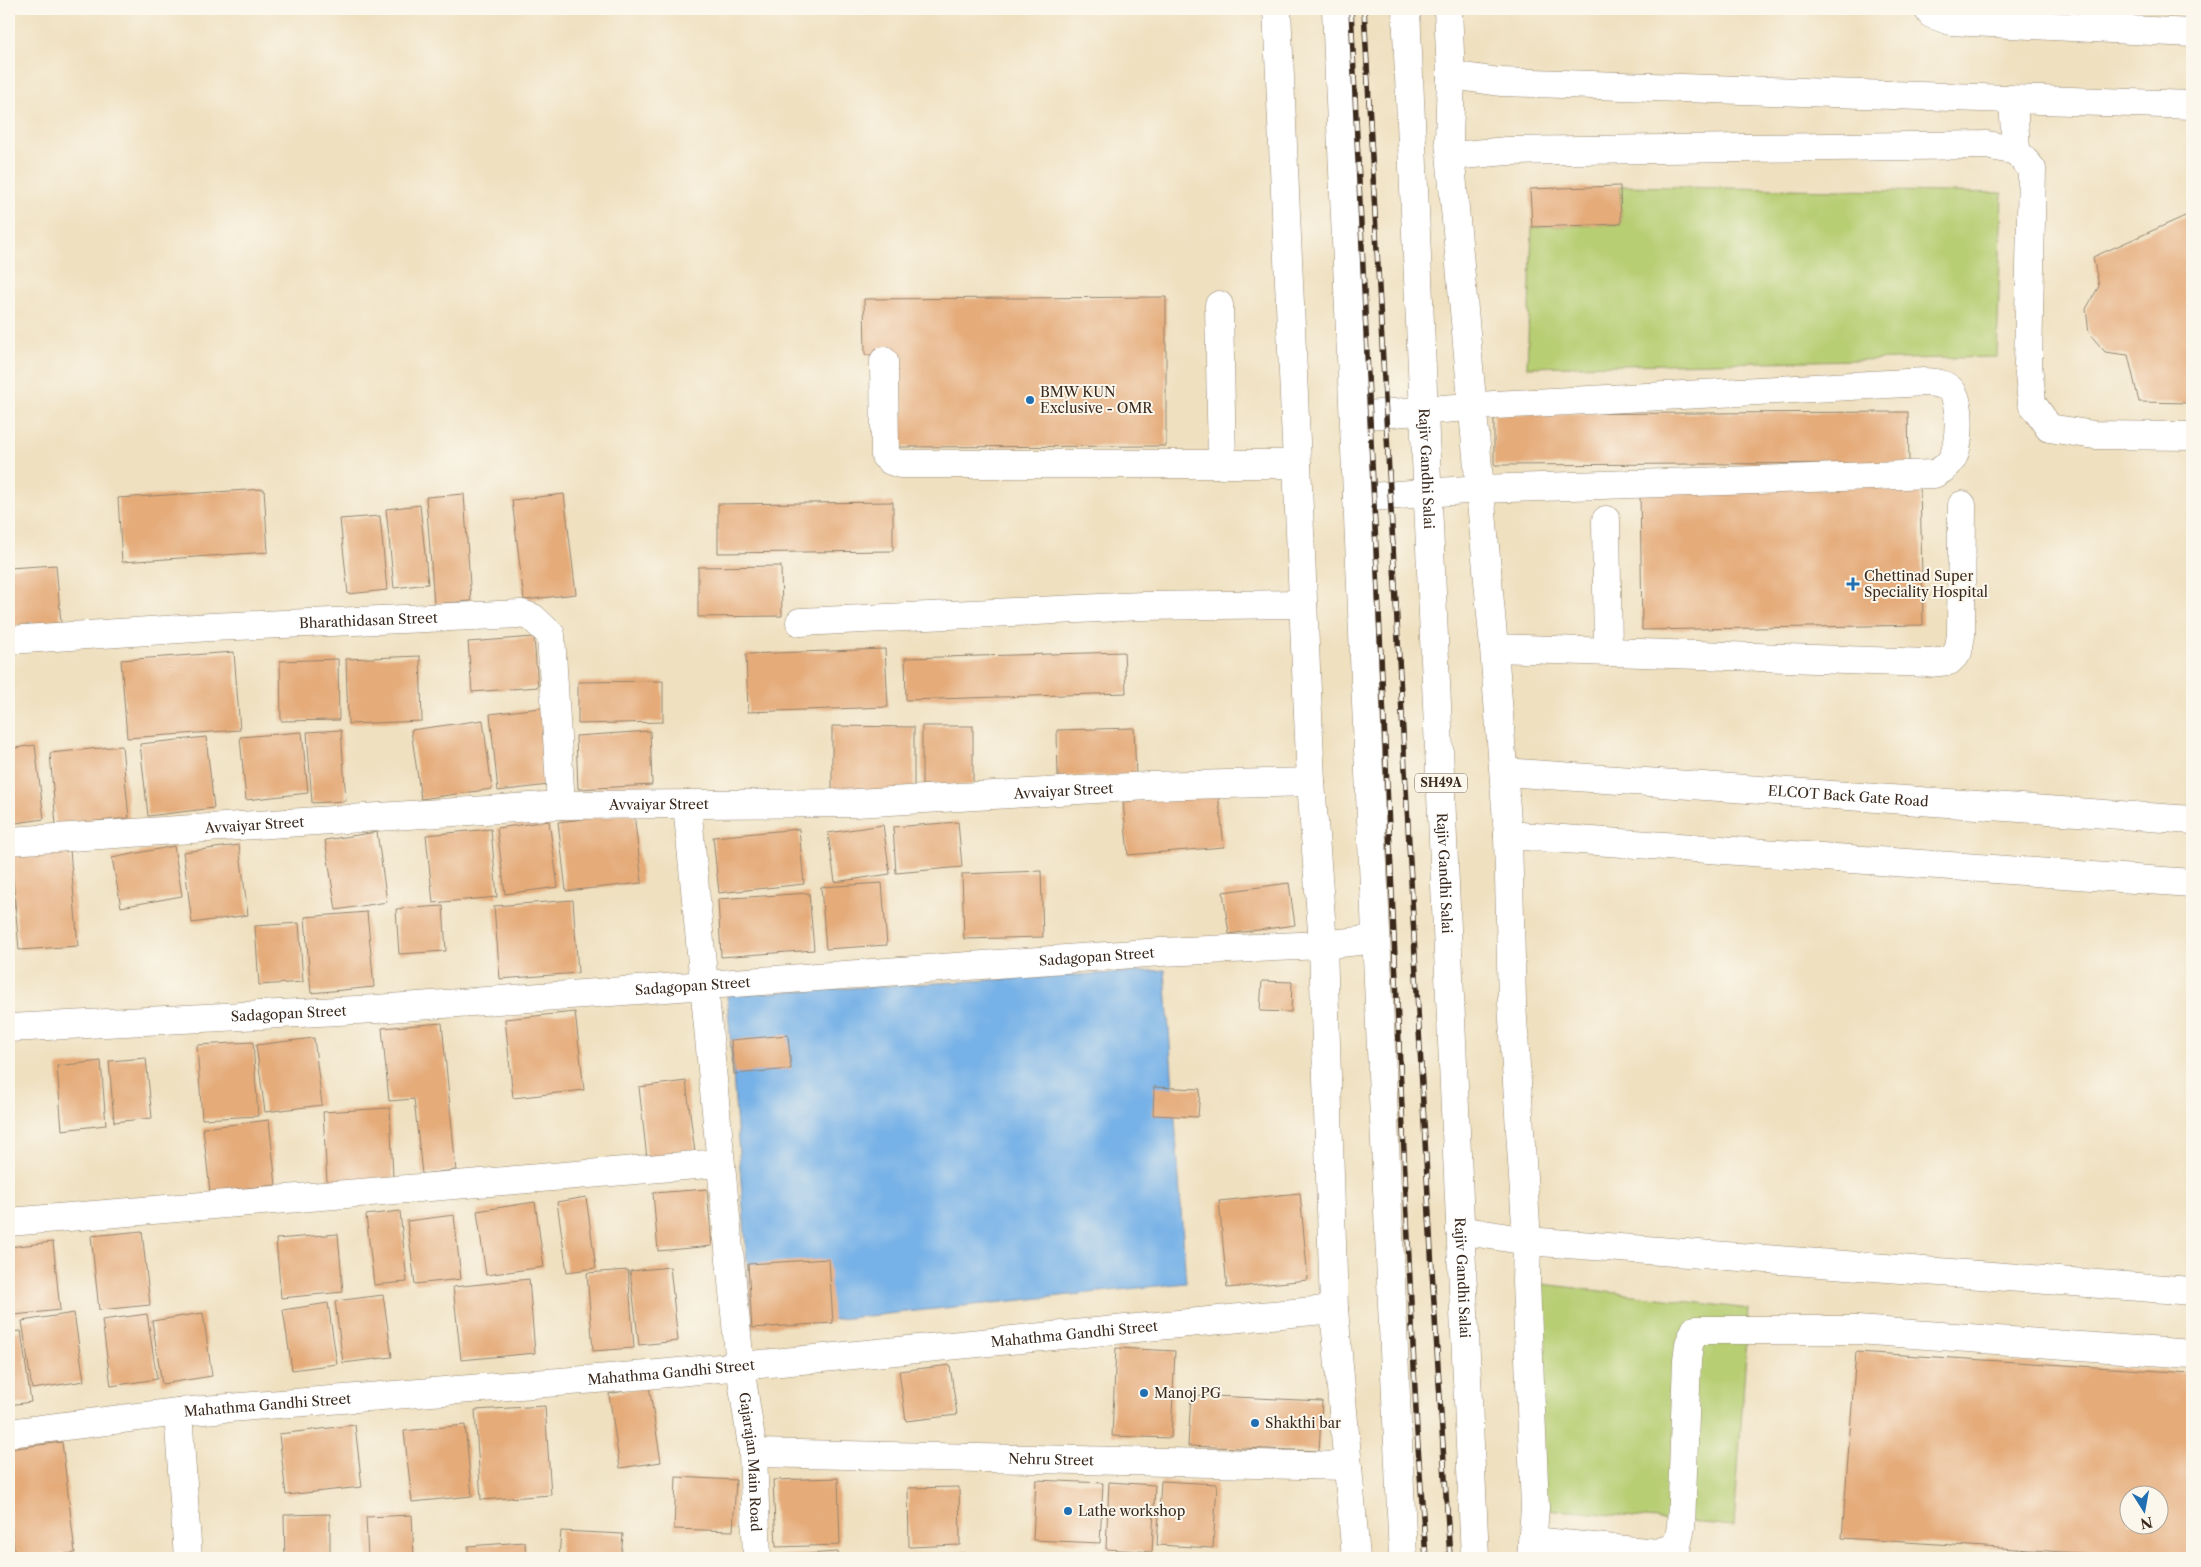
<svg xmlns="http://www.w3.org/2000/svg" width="2201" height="1567" font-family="'Libre Caslon Text',serif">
	<rect width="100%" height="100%" fill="#fbf7ec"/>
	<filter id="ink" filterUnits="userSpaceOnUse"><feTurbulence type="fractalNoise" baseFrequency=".02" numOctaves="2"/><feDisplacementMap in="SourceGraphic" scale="10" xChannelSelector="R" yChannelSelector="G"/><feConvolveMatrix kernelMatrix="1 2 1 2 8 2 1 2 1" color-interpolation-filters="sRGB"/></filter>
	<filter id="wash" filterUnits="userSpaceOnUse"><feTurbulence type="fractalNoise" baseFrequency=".0096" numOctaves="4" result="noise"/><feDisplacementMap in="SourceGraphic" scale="20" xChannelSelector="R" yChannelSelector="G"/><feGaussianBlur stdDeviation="1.12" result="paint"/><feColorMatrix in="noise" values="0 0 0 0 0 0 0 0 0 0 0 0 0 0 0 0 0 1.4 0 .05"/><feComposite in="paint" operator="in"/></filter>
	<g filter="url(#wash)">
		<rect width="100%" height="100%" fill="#efe0c0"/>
		<!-- green -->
		<g fill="#b7ce73" stroke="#797c48">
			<path d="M1620,186L2002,193L1997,357L1527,367L1532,227L1621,224Z"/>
			<path d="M1526,1282L1749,1309L1734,1526L1535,1508Z"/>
		</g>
		<!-- water -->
		<path fill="#76b1e7" stroke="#586e82" d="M1165,970L1186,1283L752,1328L727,995Z"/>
		<g id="blocks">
			<!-- building -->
			<g fill="#e5ac7a" fill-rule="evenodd">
				<path d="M1620,186L1621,224L1532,227L1530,189Z"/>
				<path d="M2192,213V403L2139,402L2128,355L2105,352L2089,333L2086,309L2099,286L2093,257Z"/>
				<path d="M1166,297V446L894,447L893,355H865L864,299Z"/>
				<path d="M1908,412L1909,463L1494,465V414Z"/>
				<path d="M1920,485L1923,625L1642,630L1640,490Z"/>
				<path d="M264,489L268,552L122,562L118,498Z"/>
				<path d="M464,494L471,601L434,604L426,497Z"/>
				<path d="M564,494L576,594L524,600L512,500Z"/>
				<path d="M893,502V551L718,553V504Z"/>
				<path d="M420,505L428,584L394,588L386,509Z"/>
				<path d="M380,516L387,590L348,594L340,519Z"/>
				<path d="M56,565L61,623L9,626V568Z"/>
				<path d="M781,566L782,616L698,617V567Z"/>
				<path d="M534,637L538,687L472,692L468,642Z"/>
				<path d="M885,649L888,707L748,712L746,654Z"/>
				<path d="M234,652L240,730L127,738L121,660Z"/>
				<path d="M1124,652L1126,693L906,700L905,658Z"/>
				<path d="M420,656L422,721L348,724L346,659Z"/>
				<path d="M338,659L339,720L281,721L280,661Z"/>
				<path d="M663,681V722L578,724V682Z"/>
				<path d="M548,707L557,784L498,791L490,714Z"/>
				<path d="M483,720L492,789L421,799L411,730Z"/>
				<path d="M832,726L914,727V791H832Z"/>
				<rect x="922" y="726" width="51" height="59"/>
				<path d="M1134,728L1136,775L1058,777L1057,730Z"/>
				<path d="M341,730L346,801L312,803L307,732Z"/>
				<path d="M650,731L652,785L578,789L576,736Z"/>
				<path d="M302,732L308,793L246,800L240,737Z"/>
				<path d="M206,737L214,808L148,816L140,744Z"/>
				<path d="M35,745L44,819L9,824V749Z"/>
				<path d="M122,746L129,818L56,825L50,753Z"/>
				<path d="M1218,793L1224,847L1128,855L1123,802Z"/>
				<path d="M634,813L642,883L566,891L558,822Z"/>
				<path d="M549,821L558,887L505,894L497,828Z"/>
				<path d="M958,822L962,867L896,873L893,827Z"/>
				<path d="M883,825L890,874L835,882L828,833Z"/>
				<path d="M491,829L497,897L433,903L426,835Z"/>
				<path d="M799,829L804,884L719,893L713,837Z"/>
				<path d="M377,832L387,902L336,910L325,840Z"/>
				<path d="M239,845L248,915L192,923L183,852Z"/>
				<path d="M174,846L182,896L121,907L112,858Z"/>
				<path d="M70,850L78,946L19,950L11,854Z"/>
				<path d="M9,865L14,907L9,908Z"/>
				<path d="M1041,871L1043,937L964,939L962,874Z"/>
				<path d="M882,883L887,945L826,949L821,887Z"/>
				<path d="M1289,883L1295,925L1229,934L1223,892Z"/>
				<path d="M809,893L814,950L721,957L718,899Z"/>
				<path d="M573,900L578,973L500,979L494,906Z"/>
				<path d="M443,906L446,951L399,954L396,909Z"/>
				<path d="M367,912L374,987L311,993L305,917Z"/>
				<path d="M299,923L303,982L259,985L255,926Z"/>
				<path d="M1262,981L1292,982L1291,1012L1260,1011Z"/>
				<path d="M575,1012L584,1090L513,1098L505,1019Z"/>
				<path d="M442,1023L456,1170L422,1174L414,1099L389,1101L382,1028Z"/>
				<path d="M788,1035L791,1069L734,1074L731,1040Z"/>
				<path d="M314,1038L322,1105L265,1112L256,1045Z"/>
				<path d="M253,1042L258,1116L202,1119L197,1045Z"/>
				<path d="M146,1058L152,1118L114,1122L109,1061Z"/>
				<path d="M101,1061L106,1125L62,1130L57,1066Z"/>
				<path d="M686,1081L695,1153L647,1159L639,1087Z"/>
				<path d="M1154,1087L1200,1089L1198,1117L1153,1115Z"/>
				<path d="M390,1108L393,1178L327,1182L323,1112Z"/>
				<path d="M269,1120L276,1185L210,1192L203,1128Z"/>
				<path d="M707,1189L712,1246L658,1251L653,1193Z"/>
				<path d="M1300,1193L1308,1280L1227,1288L1219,1201Z"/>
				<path d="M586,1197L596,1268L567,1272L557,1202Z"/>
				<path d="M535,1202L544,1267L486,1275L477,1211Z"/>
				<path d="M400,1211L407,1282L374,1285L366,1215Z"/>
				<path d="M454,1215L461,1279L415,1284L407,1221Z"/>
				<path d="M142,1231L150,1305L99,1310L91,1236Z"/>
				<path d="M338,1234L343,1292L281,1298L276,1239Z"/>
				<path d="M53,1242L60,1310L14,1315L9,1247Z"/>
				<path d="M829,1259L833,1323L752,1328L748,1264Z"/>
				<path d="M670,1267L678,1341L639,1345L630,1271Z"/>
				<path d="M628,1270L634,1348L593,1351L587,1273Z"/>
				<path d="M529,1279L535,1353L461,1360L453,1287Z"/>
				<path d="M383,1295L392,1357L343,1363L335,1301Z"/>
				<path d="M328,1303L337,1364L292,1370L283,1310Z"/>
				<path d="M74,1313L84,1381L32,1389L22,1321Z"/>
				<path d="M203,1313L212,1376L162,1384L152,1321Z"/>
				<path d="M147,1314L157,1379L111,1386L102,1320Z"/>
				<path d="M21,1331L31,1402L9,1405V1332Z"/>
				<path d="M1116,1348L1175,1351L1171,1438L1112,1436Z"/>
				<path d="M1856,1352L2192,1373V1558H2158L1842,1538ZM2128,1494H2158V1524H2128Z"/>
				<path d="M950,1365L957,1415L906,1421L899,1371Z"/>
				<path d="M649,1386L661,1462L620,1468L609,1394Z"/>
				<path d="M1191,1395L1322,1401L1319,1451L1188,1446Z"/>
				<path d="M545,1406L551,1495L481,1500L475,1410Z"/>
				<path d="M355,1425L362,1487L286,1495L279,1434Z"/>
				<path d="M465,1425L472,1496L412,1502L404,1431Z"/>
				<path d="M62,1442L75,1553L15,1558L9,1502V1449Z"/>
				<path d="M676,1477L736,1480L733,1531L674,1529Z"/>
				<path d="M838,1478L840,1545L776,1547L773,1480Z"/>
				<path d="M1036,1480L1103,1483L1100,1543L1033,1540Z"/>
				<path d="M1161,1481L1217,1484L1213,1548L1157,1545Z"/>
				<path d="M1109,1482L1155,1485L1152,1552L1106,1549Z"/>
				<path d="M959,1487L960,1545L909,1547L908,1488Z"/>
				<path d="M330,1514V1558H285L284,1515Z"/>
				<path d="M412,1515L414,1558H368L366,1517Z"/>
				<path d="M561,1531L623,1534L621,1558H559Z"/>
				<path d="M525,1542L526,1558H468V1546Z"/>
				<path d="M838,1552L839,1558H776V1556Z"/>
				<path d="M965,1553L966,1558H912V1555Z"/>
			</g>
		</g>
	</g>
	<g filter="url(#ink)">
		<use href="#blocks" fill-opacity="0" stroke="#95856f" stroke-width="1"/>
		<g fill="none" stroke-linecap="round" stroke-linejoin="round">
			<defs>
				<g id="minor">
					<path d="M1277,9L1311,782L1323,945L1334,1309L1356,1558"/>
					<path d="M1448,9L1451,75L1449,141L1494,648L1508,835L1512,1003L1527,1241L1526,1282L1535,1508L1531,1558"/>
					<path d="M1928,9L1931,14L1950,21L2192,33"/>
					<path d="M1451,75L1500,82L2192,105"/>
					<path d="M2013,100L2016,151"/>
					<path d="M1452,156L1507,151L1987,145L2016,151L2032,169L2028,364L2032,403L2049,428L2094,435L2192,436"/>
					<path d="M1219,305L1222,465"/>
					<path d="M884,361L885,456L891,461L900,464H1297"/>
					<path d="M1354,416L1494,405L1925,382C1935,383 1944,383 1951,390C1962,402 1960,446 1952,459C1947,467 1942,470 1934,474L1480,489L1357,498"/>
					<path d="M1606,520L1608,652"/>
					<path d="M800,622L1142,606L1303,604"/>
					<path id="s1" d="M9,640L211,627L522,614L533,618L551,635L561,805"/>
					<path d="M1494,648L1929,663L1949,661L1958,652L1961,635L1962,505"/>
					<path id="s2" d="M1504,772L2192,820"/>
					<path id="s3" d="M687,804L740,1366L753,1453L757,1558"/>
					<path d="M1508,835L2192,883"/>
					<path id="s4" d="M9,841L561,805L856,803L1148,786L1311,782"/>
					<path id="s5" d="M9,1028L376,1009L1161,952L1323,945L1376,939"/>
					<path d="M9,1222L720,1163"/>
					<path d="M1460,1230L1527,1241L2192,1291"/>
					<path d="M178,1412L188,1558"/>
					<path id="s6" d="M9,1433L178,1412L647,1375L1334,1309"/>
					<path id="s7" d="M753,1453L1348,1466"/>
					<path d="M1532,1541L1657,1553L1677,1546L1681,1527L1687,1360L1689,1344L1695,1330H1857L2192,1354"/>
				</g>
				<g id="major">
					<path d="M1336,9L1403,1558"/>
					<path id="s8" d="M1406,9L1475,1558"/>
				</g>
			</defs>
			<!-- minor casing -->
			<use href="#minor" stroke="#95856f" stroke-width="29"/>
			<!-- major casing -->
			<use href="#major" stroke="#95856f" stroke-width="29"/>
			<!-- minor -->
			<use href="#minor" stroke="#fff" stroke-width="28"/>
			<!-- major -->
			<use href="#major" stroke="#fff" stroke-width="28"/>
			<defs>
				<g id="rail">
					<path d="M1351,9L1417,1432L1426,1558"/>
					<path d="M1364,9L1432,1270L1450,1558"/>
				</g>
			</defs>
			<!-- rail casing -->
			<use href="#rail" stroke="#3b2a1e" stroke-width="5.5"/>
			<!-- rail -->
			<use href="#rail" stroke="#fbf7ec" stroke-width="4" stroke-dasharray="11" stroke-linecap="butt"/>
		</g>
	</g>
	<!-- markers -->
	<g fill="#1f6fb2" stroke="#fbf7ec" stroke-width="2">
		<circle cx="1030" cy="400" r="5"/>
		<path d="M1850.5 576.5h5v5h5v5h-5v5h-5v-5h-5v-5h5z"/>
		<circle cx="1144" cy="1393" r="5"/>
		<circle cx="1255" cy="1423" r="5"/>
		<circle cx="1068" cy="1511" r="5"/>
	</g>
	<g text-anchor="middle" stroke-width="4" stroke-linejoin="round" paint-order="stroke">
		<!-- shield labels -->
		<rect fill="#fbf7ec" stroke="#75685c" stroke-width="1" x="1415" y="773.5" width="52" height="19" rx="4"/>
		<g font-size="12" font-weight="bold" fill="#3b2a1e">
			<text x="1441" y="787">SH49A</text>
		</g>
		<!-- poi labels -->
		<g font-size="14" fill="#3b2a1e" stroke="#fbf7ec" text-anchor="start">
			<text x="1040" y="397">BMW KUN<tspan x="1040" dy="16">Exclusive - OMR</tspan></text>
			<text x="1864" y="581">Chettinad Super<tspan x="1864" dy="16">Speciality Hospital</tspan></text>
			<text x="1154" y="1398">Manoj PG</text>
			<text x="1265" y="1428">Shakthi bar</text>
			<text x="1078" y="1516">Lathe workshop</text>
		</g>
		<!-- street labels -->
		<g font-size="14" fill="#3b2a1e" stroke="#fbf7ec">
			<text dy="5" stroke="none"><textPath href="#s8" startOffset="460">Rajiv Gandhi Salai</textPath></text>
			<text dy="5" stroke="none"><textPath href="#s1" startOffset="360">Bharathidasan Street</textPath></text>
			<text dy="5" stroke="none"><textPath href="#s4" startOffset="1056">Avvaiyar Street</textPath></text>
			<text dy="5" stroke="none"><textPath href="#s2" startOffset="345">ELCOT Back Gate Road</textPath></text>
			<text dy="5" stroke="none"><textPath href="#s4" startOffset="651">Avvaiyar Street</textPath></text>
			<text dy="5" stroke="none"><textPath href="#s4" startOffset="246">Avvaiyar Street</textPath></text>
			<text dy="5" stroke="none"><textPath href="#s8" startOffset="865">Rajiv Gandhi Salai</textPath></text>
			<text dy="5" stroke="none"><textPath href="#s5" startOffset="1090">Sadagopan Street</textPath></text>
			<text dy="5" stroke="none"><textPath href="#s5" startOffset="685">Sadagopan Street</textPath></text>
			<text dy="5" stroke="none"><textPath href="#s5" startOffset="280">Sadagopan Street</textPath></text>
			<text dy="5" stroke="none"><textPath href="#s8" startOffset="1270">Rajiv Gandhi Salai</textPath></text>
			<text dy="5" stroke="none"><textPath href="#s6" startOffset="1070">Mahathma Gandhi Street</textPath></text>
			<text dy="5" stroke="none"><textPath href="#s6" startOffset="665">Mahathma Gandhi Street</textPath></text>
			<text dy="5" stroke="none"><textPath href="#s6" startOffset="260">Mahathma Gandhi Street</textPath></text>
			<text dy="5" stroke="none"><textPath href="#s7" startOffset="298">Nehru Street</textPath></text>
			<text dy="5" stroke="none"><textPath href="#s3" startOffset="661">Gajarajan Main Road</textPath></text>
		</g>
	</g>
	<!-- margin -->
	<rect width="2201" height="1567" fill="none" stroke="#fbf7ec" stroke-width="30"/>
	<!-- north arrow -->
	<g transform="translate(2144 1510) rotate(169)"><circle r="24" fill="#fbf7ec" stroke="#aea59a"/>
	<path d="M0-4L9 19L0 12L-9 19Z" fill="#1f6fb2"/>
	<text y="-8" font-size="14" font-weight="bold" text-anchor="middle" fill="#3b2a1e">N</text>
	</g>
</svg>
